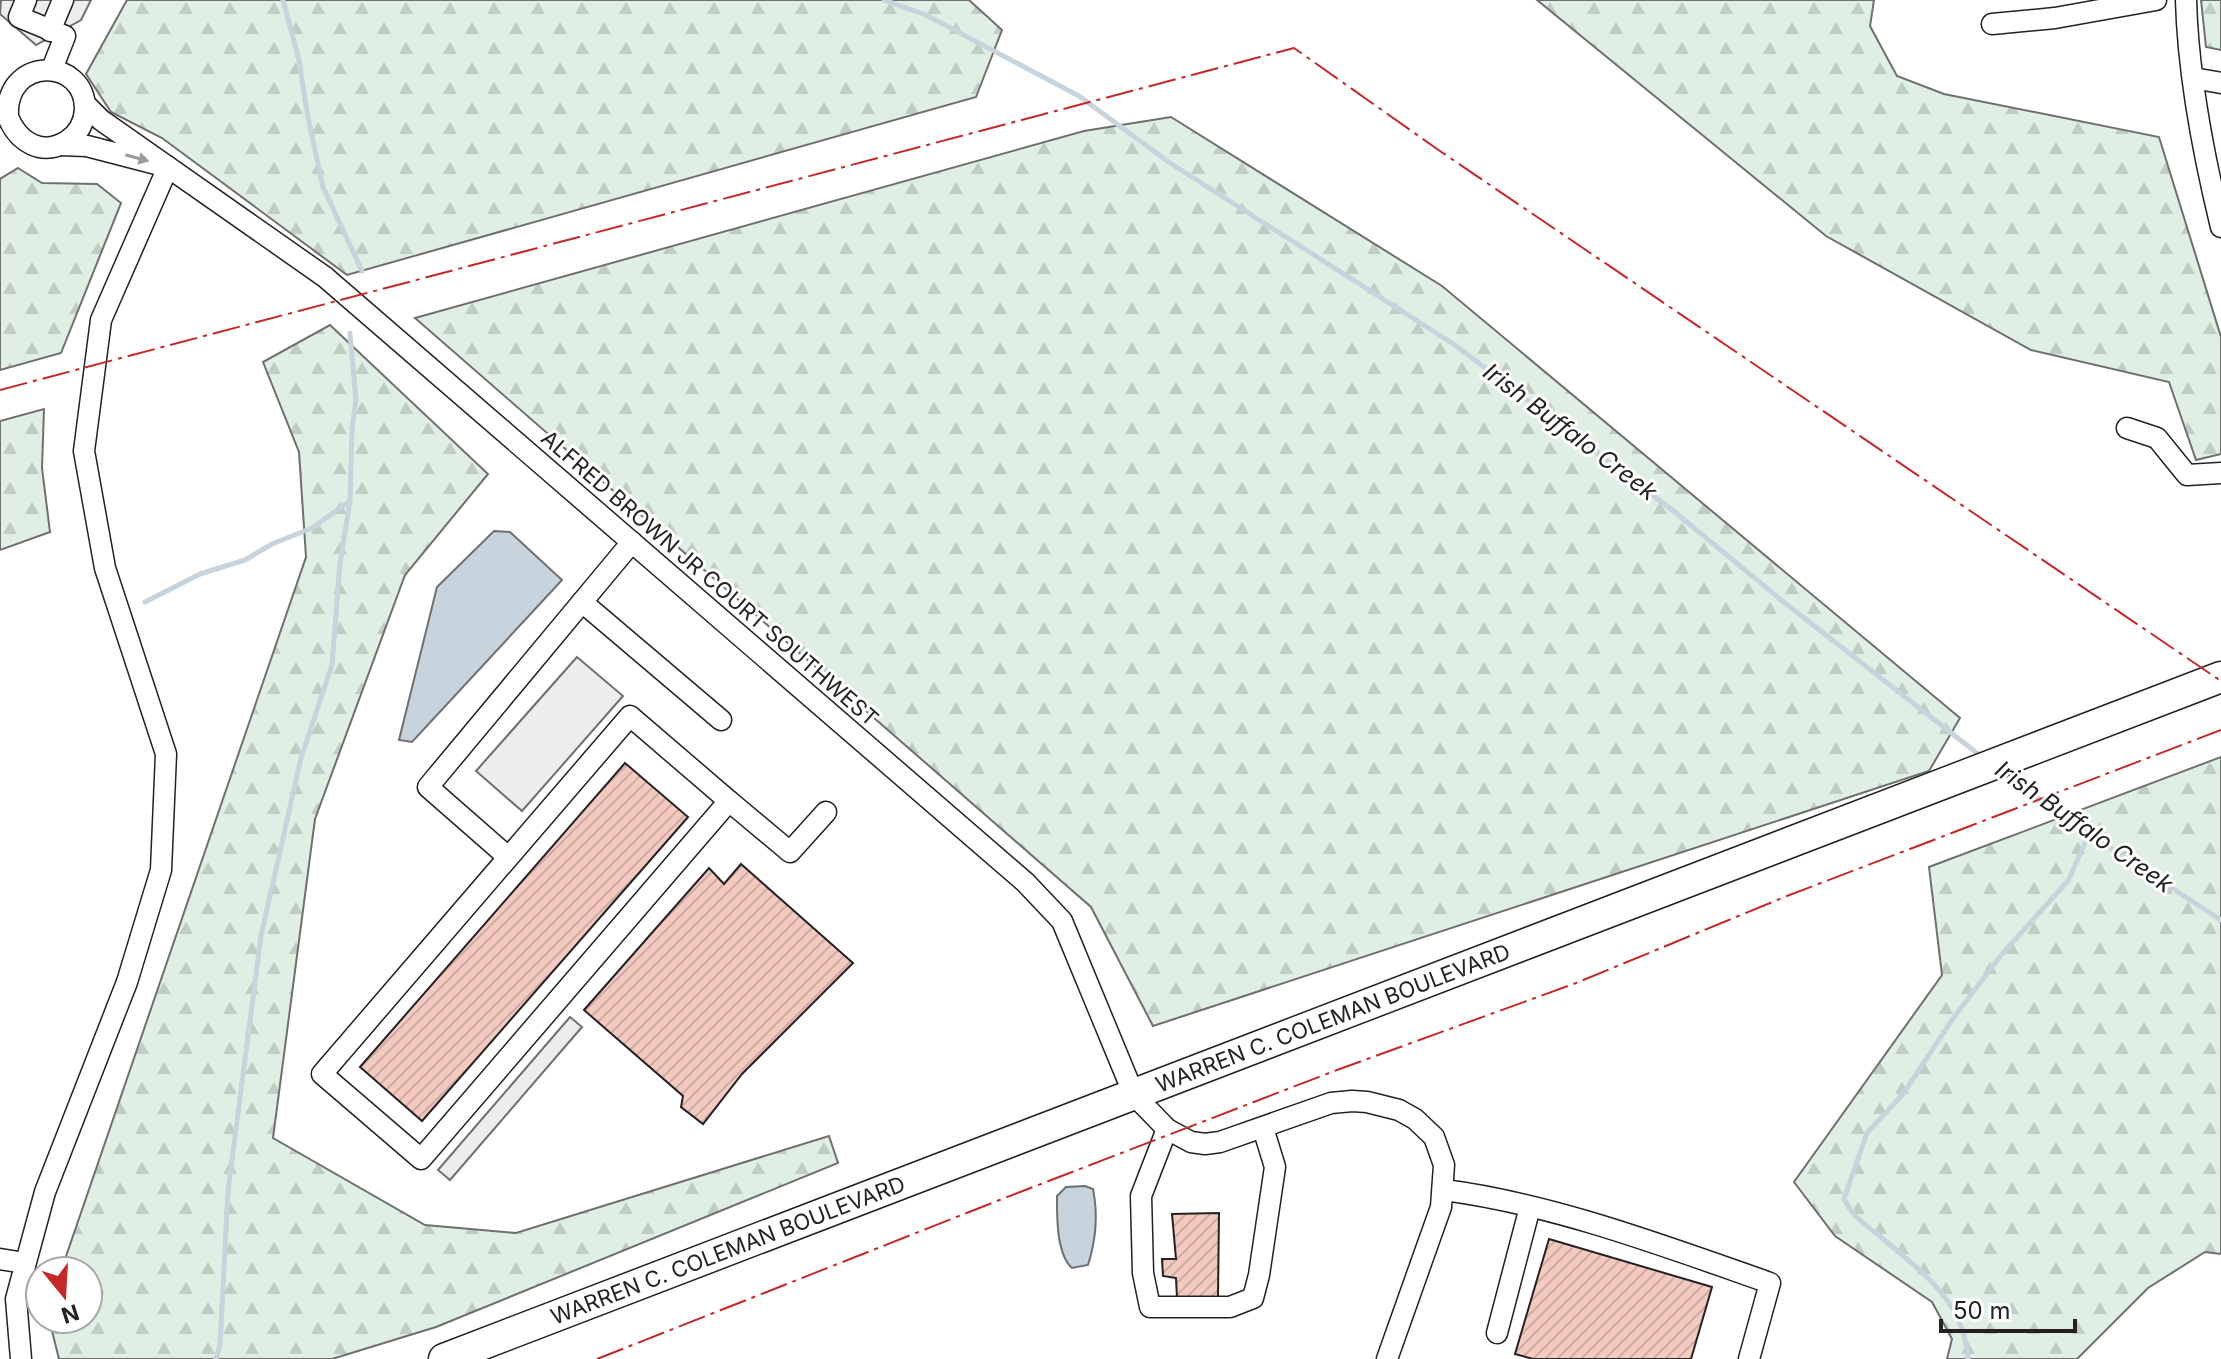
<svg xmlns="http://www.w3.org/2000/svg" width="2221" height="1359" font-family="Inter,sans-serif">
	<defs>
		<pattern id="forest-firs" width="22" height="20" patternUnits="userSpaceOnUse" patternTransform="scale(2)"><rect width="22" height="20" fill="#e0efe3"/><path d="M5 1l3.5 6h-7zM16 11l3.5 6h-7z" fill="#c0cdc2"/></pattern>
		<pattern id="building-hatch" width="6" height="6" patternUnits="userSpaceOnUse" patternTransform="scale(2)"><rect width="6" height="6" fill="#f3c9c0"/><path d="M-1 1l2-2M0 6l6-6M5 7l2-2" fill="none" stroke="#d0aca5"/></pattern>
	</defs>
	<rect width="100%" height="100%" fill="#fff"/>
	<!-- forest -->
	<g fill="url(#forest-firs)" stroke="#6f6f6f" stroke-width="2">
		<path d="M127,0H969L1002,30L976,97L347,275L162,138L111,112L86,74Z"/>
		<path d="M1537,0H1874L1870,26L1897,76L1944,94L2159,137L2221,337V454L2196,460L2169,382L2031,350L1826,236Z"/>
		<path d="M2201,0H2221V50L2206,47Z"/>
		<path d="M1171,117L1442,286L1960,718L1929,771L1153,1026L1091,907L415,318L1084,131Z"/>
		<path d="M18,168L42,183L97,184L121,203L61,353L0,370V179Z"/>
		<path d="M330,325L488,474L405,575L315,819L273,1138L425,1225L516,1233L829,1136L838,1163L436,1327L332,1359H59L49,1319H88V1271H61L306,557L299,452L263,362Z"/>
		<path d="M44,409L42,468L50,532L0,550V421Z"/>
		<path d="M2221,757V1254L2205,1252L2148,1288L2077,1359H1947L1952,1339L1932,1302L1835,1236L1794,1182L1942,975L1929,867Z"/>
	</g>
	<!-- parking -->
	<g fill="#ededed" stroke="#6f6f6f" stroke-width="2">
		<path d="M1,0H91L81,20L36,45L0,14Z"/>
		<path d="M577,657L623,696L522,811L476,771Z"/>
		<path d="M570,1017L582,1027L450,1180L438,1170Z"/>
	</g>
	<!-- water -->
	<g fill="#c7d3dd" stroke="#6f6f6f" stroke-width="2">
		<path d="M494,531L510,532L562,580L412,742L399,740L437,587Z"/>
		<path d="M1085,1186L1093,1189C1098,1214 1096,1240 1088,1265L1072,1268C1056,1253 1057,1216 1057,1196L1066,1187Z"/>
	</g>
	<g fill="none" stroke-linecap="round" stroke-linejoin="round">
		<!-- stream -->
		<g stroke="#c7d3dd" stroke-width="5">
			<path d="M283,0L299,60L308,118L323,187L362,271"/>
			<path d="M884,0L926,15L1079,96L1170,163L1455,345L1671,509L1785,603L1982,757"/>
			<path d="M145,602L200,574L245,560L272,544L312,528L350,501"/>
			<path d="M2003,773L2089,834L2221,920"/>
			<path d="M216,1359L220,1345L228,1191L261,936L301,758L332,665L340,563L350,501L352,428L356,400L350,333"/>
			<path d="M1968,1359C1964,1301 1924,1274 1882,1238C1865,1224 1855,1220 1844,1199L1867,1133L1903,1094L1954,1017L2002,954L2068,881L2089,834"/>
		</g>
	</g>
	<!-- building -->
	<g fill="url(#building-hatch)" stroke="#222" stroke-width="2">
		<path d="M625,763L688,817L422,1121L360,1067Z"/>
		<path d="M741,864L853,963L742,1074L703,1124L681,1107L683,1096L584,1010L709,868L724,884Z"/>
		<path d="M1219,1213L1218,1297L1177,1298L1176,1278L1163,1276L1162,1259H1176L1172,1214Z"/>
		<path d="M1549,1239L1712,1287L1691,1359H1533L1515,1354Z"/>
	</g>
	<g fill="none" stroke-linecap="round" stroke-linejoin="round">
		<defs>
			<g id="minor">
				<path d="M26,0L19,17L65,36L52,69"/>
				<path d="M2186,0C2188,76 2203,153 2221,227"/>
				<path d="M1992,24L2055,18L2156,0"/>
				<path d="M50,31L63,0"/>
				<path d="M2193,78L2221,83"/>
				<path d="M0,113L8,117C18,142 42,157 67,141C78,134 84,123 85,110C86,56 4,56 8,117"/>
				<path d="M60,145L87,146L168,167L101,120L85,104"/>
				<path d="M2127,428L2157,438L2187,475L2221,473"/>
				<path d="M582,602L721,720"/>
				<path d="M630,716L729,801L421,1159L322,1074Z"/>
				<path d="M729,801L790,852L826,812"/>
				<path d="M508,857L428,787L632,542"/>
				<path d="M1167,1129L1141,1196L1143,1273L1150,1307H1230L1253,1298L1259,1275L1275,1167L1263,1128"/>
				<path d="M1444,1190C1553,1204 1667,1247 1770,1283L1749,1359"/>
				<path d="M0,1259L25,1263"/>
				<path d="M1497,1333L1530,1207"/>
				<path d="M21,1359L16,1299L45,1192L127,982L161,870L166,754L105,568L84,451L101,320L168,167L325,277L1025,882L1062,921L1134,1095L1167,1129L1191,1142L1205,1144L1220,1142L1331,1103L1352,1101L1367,1102L1399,1110L1415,1119L1434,1137L1444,1165L1441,1207L1387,1359"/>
			</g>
			<g id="highway">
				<path id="s1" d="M444,1359L2221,677"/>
			</g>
		</defs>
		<!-- minor casing -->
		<use href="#minor" stroke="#222" stroke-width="23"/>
		<!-- highway casing -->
		<use href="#highway" stroke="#222" stroke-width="33"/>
		<!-- minor -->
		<use href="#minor" stroke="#fff" stroke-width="20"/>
		<!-- highway -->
		<use href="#highway" stroke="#fff" stroke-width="30"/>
		<!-- power -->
		<g stroke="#c62828" stroke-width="2" stroke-dasharray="28 6 4 6" stroke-linecap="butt">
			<path d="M0,390L1294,48L1437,149L2221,681"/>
			<path d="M597,1359L1002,1199L1337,1070L1576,983L1787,896L2221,730"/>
		</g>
	</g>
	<!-- one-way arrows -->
	<defs><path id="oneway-solid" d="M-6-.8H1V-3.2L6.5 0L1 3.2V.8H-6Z" transform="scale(2)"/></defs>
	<use fill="#9c9c9c" href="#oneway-solid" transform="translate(137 158) rotate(15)"/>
	<g text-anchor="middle" stroke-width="6" stroke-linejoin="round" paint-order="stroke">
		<!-- street labels -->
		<g font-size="22" fill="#222" stroke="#fff">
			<text transform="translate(710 578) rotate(41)" y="8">ALFRED BROWN JR COURT SOUTHWEST</text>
			<text dy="8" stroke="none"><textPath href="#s1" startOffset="952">WARREN C. COLEMAN BOULEVARD</textPath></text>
			<text dy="8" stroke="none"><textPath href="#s1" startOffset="304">WARREN C. COLEMAN BOULEVARD</textPath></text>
		</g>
		<!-- water labels -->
		<g font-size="24" font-style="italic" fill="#222" stroke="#fff">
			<text transform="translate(1570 432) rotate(37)" y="8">Irish Buffalo Creek</text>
			<text transform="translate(2084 827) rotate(35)" y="8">Irish Buffalo Creek</text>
		</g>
	</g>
	<!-- north arrow -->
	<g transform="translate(64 1295) rotate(162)"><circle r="38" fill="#ffffff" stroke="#a7a7a7" stroke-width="2"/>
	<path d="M0-6L14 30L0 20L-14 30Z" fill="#c62828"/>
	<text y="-12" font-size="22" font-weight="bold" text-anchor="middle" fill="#222222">N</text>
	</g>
	<!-- scale -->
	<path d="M1941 1319v12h134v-12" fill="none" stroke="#222222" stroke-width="4"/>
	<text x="1953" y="1319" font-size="24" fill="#222222" stroke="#ffffff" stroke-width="6" paint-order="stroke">50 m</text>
</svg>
